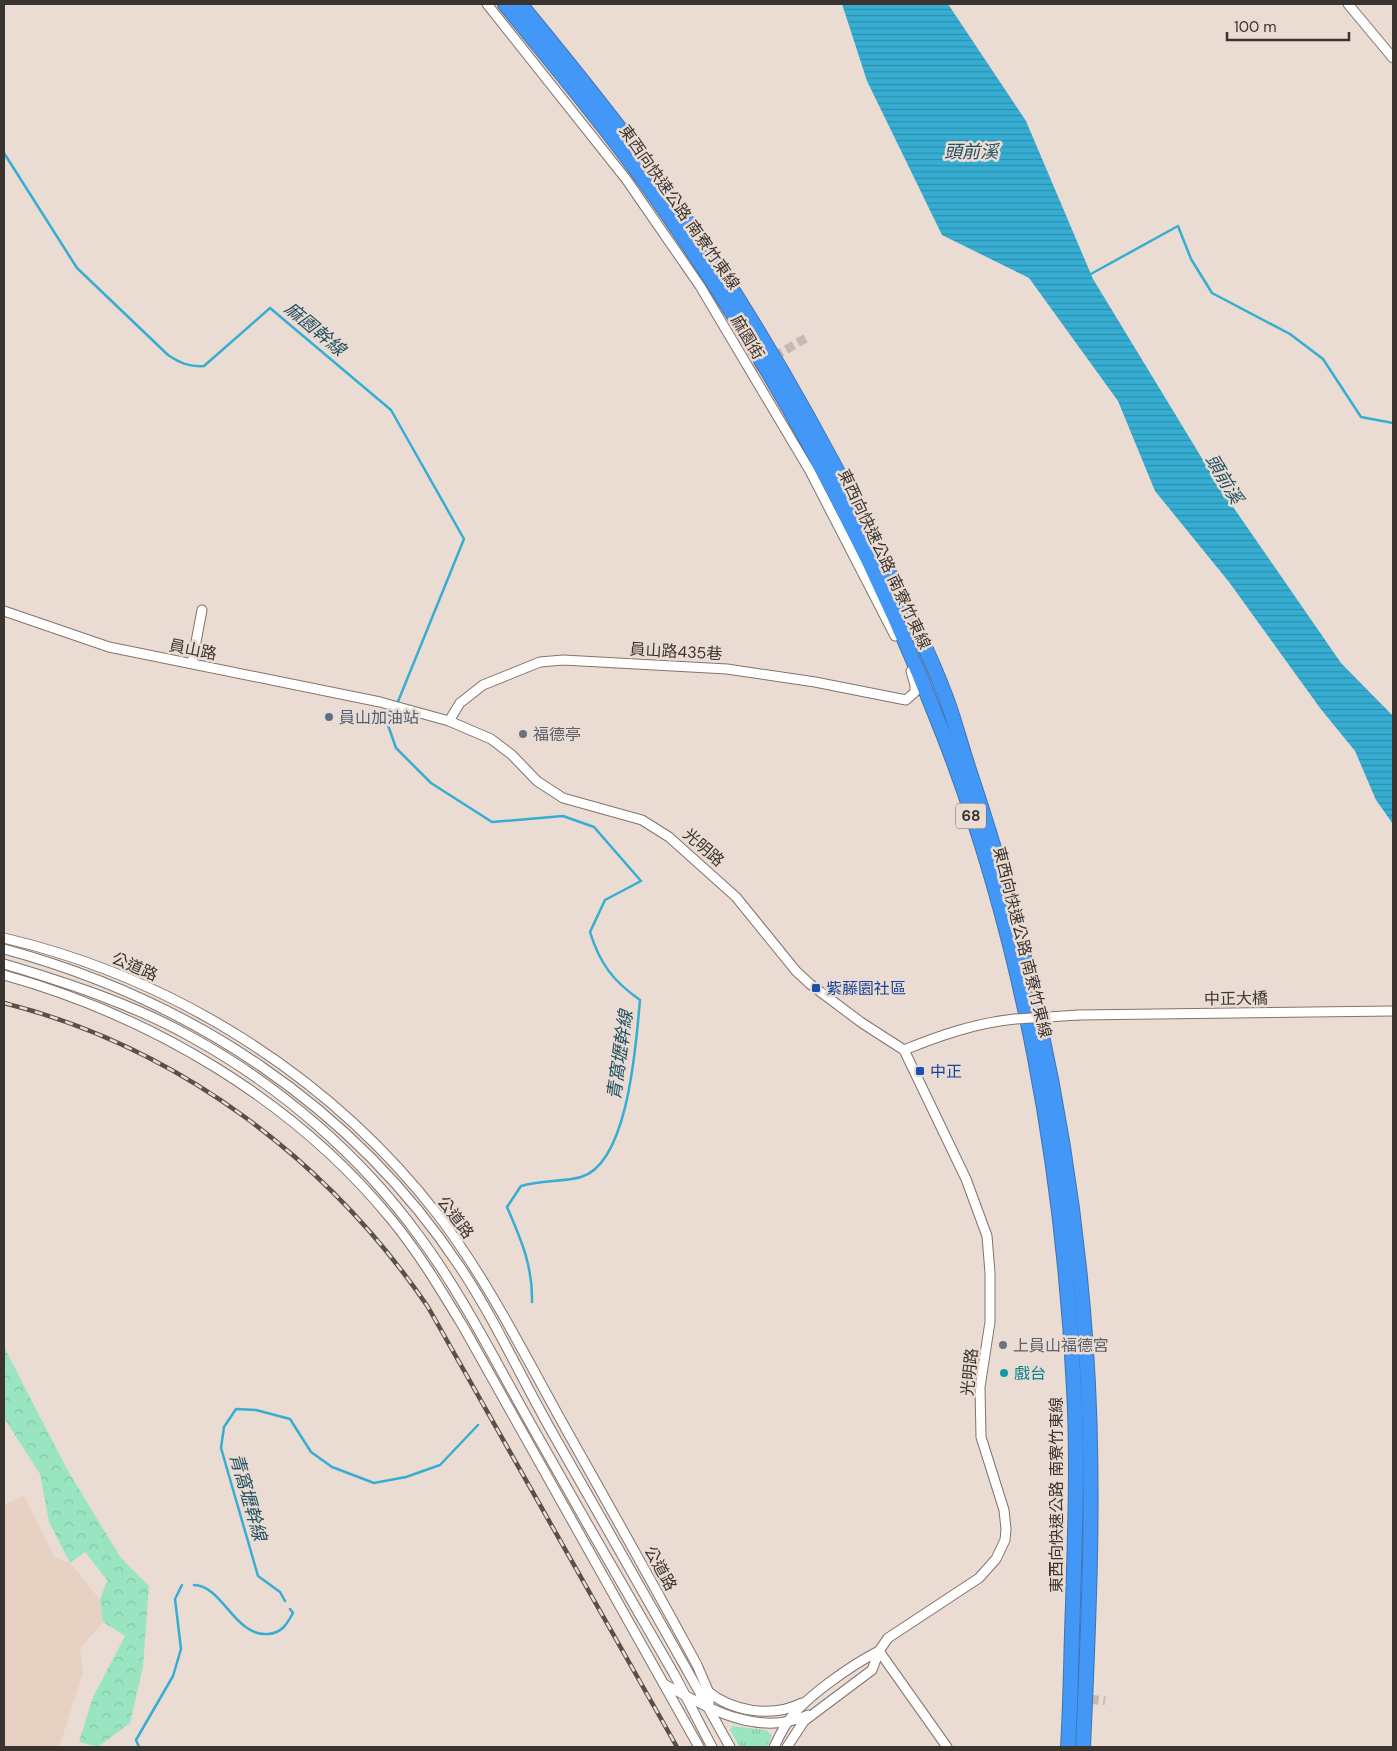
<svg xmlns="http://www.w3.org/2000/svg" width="1397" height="1751" font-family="'DM Sans','Noto Sans TC',sans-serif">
	<defs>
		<pattern id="grass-tufts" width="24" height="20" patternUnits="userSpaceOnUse" patternTransform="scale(1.25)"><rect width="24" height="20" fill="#99e5c2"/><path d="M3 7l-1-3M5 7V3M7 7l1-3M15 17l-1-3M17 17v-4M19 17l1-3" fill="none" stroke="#85c5a7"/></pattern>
		<pattern id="forest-crowns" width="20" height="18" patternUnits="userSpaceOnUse" patternTransform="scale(1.25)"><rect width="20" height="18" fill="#99e5c2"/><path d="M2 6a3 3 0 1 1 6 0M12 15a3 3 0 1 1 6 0" fill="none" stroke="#85c5a7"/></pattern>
		<pattern id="water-rules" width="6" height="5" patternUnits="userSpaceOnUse" patternTransform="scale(1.25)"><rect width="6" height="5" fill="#36add2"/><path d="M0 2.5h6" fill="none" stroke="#2f8eab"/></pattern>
	</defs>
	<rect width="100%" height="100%" fill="#ebdcd3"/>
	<!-- built -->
	<path fill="#e6d1c3" d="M24,1495L55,1557L70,1563L100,1600L103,1622L80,1648L83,1673L59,1747H4V1505Z"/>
	<!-- grass -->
	<path fill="url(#grass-tufts)" d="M732,1726L766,1730L772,1735L767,1747H740L730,1730Z"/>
	<!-- forest -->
	<path fill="url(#forest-crowns)" d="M4,1347L68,1471L121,1558L149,1586L143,1667L130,1723L98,1747L79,1742L93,1697L125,1636L103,1622L100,1600L107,1580L85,1552L70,1563L49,1522L40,1474L4,1418Z"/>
	<!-- water -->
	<path fill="url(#water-rules)" d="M842,4H948L1026,121L1093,279L1220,488L1341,663L1393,716V824L1376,800L1355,751L1320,708L1229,582L1155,491L1118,401L1029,278L942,235L867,81Z"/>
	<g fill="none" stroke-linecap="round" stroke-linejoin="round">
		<!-- stream -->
		<g stroke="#36add2" stroke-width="2.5">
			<path d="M4,153L77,268L168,355C180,363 189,367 204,366L270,308L391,410L464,539L397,704"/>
			<path d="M1089,275L1178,226L1191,259L1212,293L1290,334L1323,359L1361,417L1393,423"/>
			<path d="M395,709L388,725L396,748L431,783L492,822L563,816L594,827L641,881L605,900L590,932C600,964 613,981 640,1000C636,1042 629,1163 581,1177C564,1182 540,1180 521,1186L507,1207C521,1239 533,1267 532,1302"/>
			<path d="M194,1585C222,1585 235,1637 268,1634C282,1633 287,1624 293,1613L290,1609"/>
			<path d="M285,1601L280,1592L258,1576L221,1448L224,1427L236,1409L256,1410L290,1419L311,1452L332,1467L374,1483L406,1477L440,1465L478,1425"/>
			<path d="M139,1747L136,1740L173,1676L181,1649L175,1599L182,1585"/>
		</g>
		<!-- minor-tunnel -->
		<g stroke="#c8bab3" stroke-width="9" stroke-dasharray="9 4.5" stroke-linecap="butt">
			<path d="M751,370L808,337"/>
			<path d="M1063,1696L1105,1701"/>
		</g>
		<defs>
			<g id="minor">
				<path d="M487,4L626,179L700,286L810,471L895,636"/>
				<path d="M1348,4L1393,58"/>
				<path d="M4,611L109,647L380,702L449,721L491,739L512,755L537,781L563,798L642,820L669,837L736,897L796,971L810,984L862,1023L904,1050L966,1179L987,1236L990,1273V1322L980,1387L981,1437L1004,1510L1006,1529L1005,1540L996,1559L979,1578L888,1638L879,1651L872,1670L804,1721L787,1747"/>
				<path d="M192,663L202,610"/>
				<path d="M449,721L460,703L483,685L540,662L563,660L727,669L815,682L906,700L915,692V685L911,671"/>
				<path d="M4,938C174,978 330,1076 438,1215C489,1282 526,1358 567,1431C611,1509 655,1587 697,1665L709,1693V1708"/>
				<path d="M4,949C189,999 353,1106 460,1267C496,1321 523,1382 556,1439C614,1541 673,1644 730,1747"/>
				<path d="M4,964C68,983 135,1005 193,1038C280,1086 361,1156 419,1236C465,1298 499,1369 537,1435C582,1515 628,1595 674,1674C687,1698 699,1723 712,1747"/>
				<path d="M4,975C151,1016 294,1100 391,1219C419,1253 441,1290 464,1328L699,1747"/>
				<path d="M1079,1015L1393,1011"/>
				<path d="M904,1050C941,1035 976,1023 1015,1019"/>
				<path d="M879,1651L947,1747"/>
				<path d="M664,1684C708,1708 758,1738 808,1715"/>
				<path d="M706,1690C732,1712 772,1718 802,1703"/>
				<path d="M774,1747C778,1739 782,1730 787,1723C802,1699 853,1664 879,1651"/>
			</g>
			<g id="highway">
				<path d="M505,4C552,63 602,121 645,182C766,352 867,537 942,731C1023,938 1063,1166 1074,1388C1078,1460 1075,1533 1073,1605C1071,1653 1071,1700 1068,1747"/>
				<path d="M520,4C572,67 624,131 671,198C749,309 817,427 877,549C901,597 926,645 945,695C954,718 960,743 968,767C1032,956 1073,1151 1086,1350C1095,1482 1089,1615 1083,1747"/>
			</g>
		</defs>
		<!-- minor casing -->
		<use href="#minor" stroke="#81746b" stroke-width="11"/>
		<!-- highway casing -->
		<use href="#highway" stroke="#4074b2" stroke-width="16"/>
		<!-- minor -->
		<use href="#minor" stroke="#fff" stroke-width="9"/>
		<!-- highway -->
		<use href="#highway" stroke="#4397f7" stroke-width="14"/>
		<defs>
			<path id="rail" d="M4,1003C178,1047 327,1159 428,1307L677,1747"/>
		</defs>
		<!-- rail casing -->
		<use href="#rail" stroke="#57504c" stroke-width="4.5"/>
		<!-- rail -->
		<use href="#rail" stroke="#ebdcd3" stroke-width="2.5" stroke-dasharray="8" stroke-linecap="butt"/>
		<defs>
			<path id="minor-bridge" d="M1015,1019L1079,1015"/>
		</defs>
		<!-- minor-bridge casing -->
		<use href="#minor-bridge" stroke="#81746b" stroke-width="11" stroke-linecap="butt"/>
		<!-- minor-bridge -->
		<use href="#minor-bridge" stroke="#fff" stroke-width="9"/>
	</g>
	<!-- markers -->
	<circle fill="#5c6f8a" stroke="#ebdcd3" stroke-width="2" cx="329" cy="717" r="5"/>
	<g fill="#6b7280" stroke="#ebdcd3" stroke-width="2">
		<circle cx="523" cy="734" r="5"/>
		<circle cx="1003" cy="1345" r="5"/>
	</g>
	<g fill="#1a4fb4" stroke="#ebdcd3" stroke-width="2">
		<rect x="811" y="983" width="10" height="10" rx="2.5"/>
		<rect x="915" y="1066" width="10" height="10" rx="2.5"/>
	</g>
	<circle fill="#0f9aa8" stroke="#ebdcd3" stroke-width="2" cx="1004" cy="1373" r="5"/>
	<g text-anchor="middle" stroke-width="5" stroke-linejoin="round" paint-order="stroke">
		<!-- shield labels -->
		<rect fill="#ebdcd3" stroke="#6f6662" stroke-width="1" x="956" y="803.5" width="30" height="25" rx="4"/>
		<g font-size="15" font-weight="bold" fill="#3a3431">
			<text x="971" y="821">68</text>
		</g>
		<!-- street labels -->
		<g font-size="16" fill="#3a3431" stroke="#ebdcd3">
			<text transform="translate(680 207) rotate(55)" y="6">東西向快速公路 南寮竹東線</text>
			<text transform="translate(748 337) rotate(59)" y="6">麻園街</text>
			<text transform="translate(885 559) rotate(65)" y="6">東西向快速公路 南寮竹東線</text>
			<text transform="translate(193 649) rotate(11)" y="6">員山路</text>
			<text transform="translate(676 651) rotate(3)" y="6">員山路435巷</text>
			<text transform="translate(704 847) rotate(41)" y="6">光明路</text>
			<text transform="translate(1023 942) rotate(76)" y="6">東西向快速公路 南寮竹東線</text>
			<text transform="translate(135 966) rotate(23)" y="6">公道路</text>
			<text transform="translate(1236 998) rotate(-1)" y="6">中正大橋</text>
			<text transform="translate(456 1217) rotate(53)" y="6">公道路</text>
			<text transform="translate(969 1372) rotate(-84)" y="6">光明路</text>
			<text transform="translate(1056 1495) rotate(-90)" y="6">東西向快速公路 南寮竹東線</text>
			<text transform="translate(661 1568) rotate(61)" y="6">公道路</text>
		</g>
		<!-- service labels -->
		<g font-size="16" fill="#4e5e75" stroke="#ebdcd3" text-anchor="start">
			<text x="339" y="723">員山加油站</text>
		</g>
		<!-- worship labels -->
		<g font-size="16" fill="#5b616d" stroke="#ebdcd3" text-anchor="start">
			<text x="533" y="740">福德亭</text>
			<text x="1013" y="1351">上員山福德宮</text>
		</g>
		<!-- transit labels -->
		<g font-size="16" fill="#164399" stroke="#ebdcd3" text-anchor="start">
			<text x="826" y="994">紫藤園社區</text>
			<text x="930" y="1077">中正</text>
		</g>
		<!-- culture labels -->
		<g font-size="16" fill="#0d838f" stroke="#ebdcd3" text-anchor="start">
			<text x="1014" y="1379">戲台</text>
		</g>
		<!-- water labels -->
		<g font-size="18" font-style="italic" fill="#215161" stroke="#ebdcd3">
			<text x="971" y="158">頭前溪</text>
			<text transform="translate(315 329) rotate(40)" y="6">麻園幹線</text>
			<text transform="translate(1224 479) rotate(59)" y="6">頭前溪</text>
			<text transform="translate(620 1055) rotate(-82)" y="6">青窩壢幹線</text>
			<text transform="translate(248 1497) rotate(74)" y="6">青窩壢幹線</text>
		</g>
	</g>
	<!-- border -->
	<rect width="1397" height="1751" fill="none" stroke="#3a3431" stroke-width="10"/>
	<!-- scale -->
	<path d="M1227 32v8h122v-8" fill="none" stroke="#3a3431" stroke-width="2.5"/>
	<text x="1234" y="32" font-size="15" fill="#3a3431" stroke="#ebdcd3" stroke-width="4" paint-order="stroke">100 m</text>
</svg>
